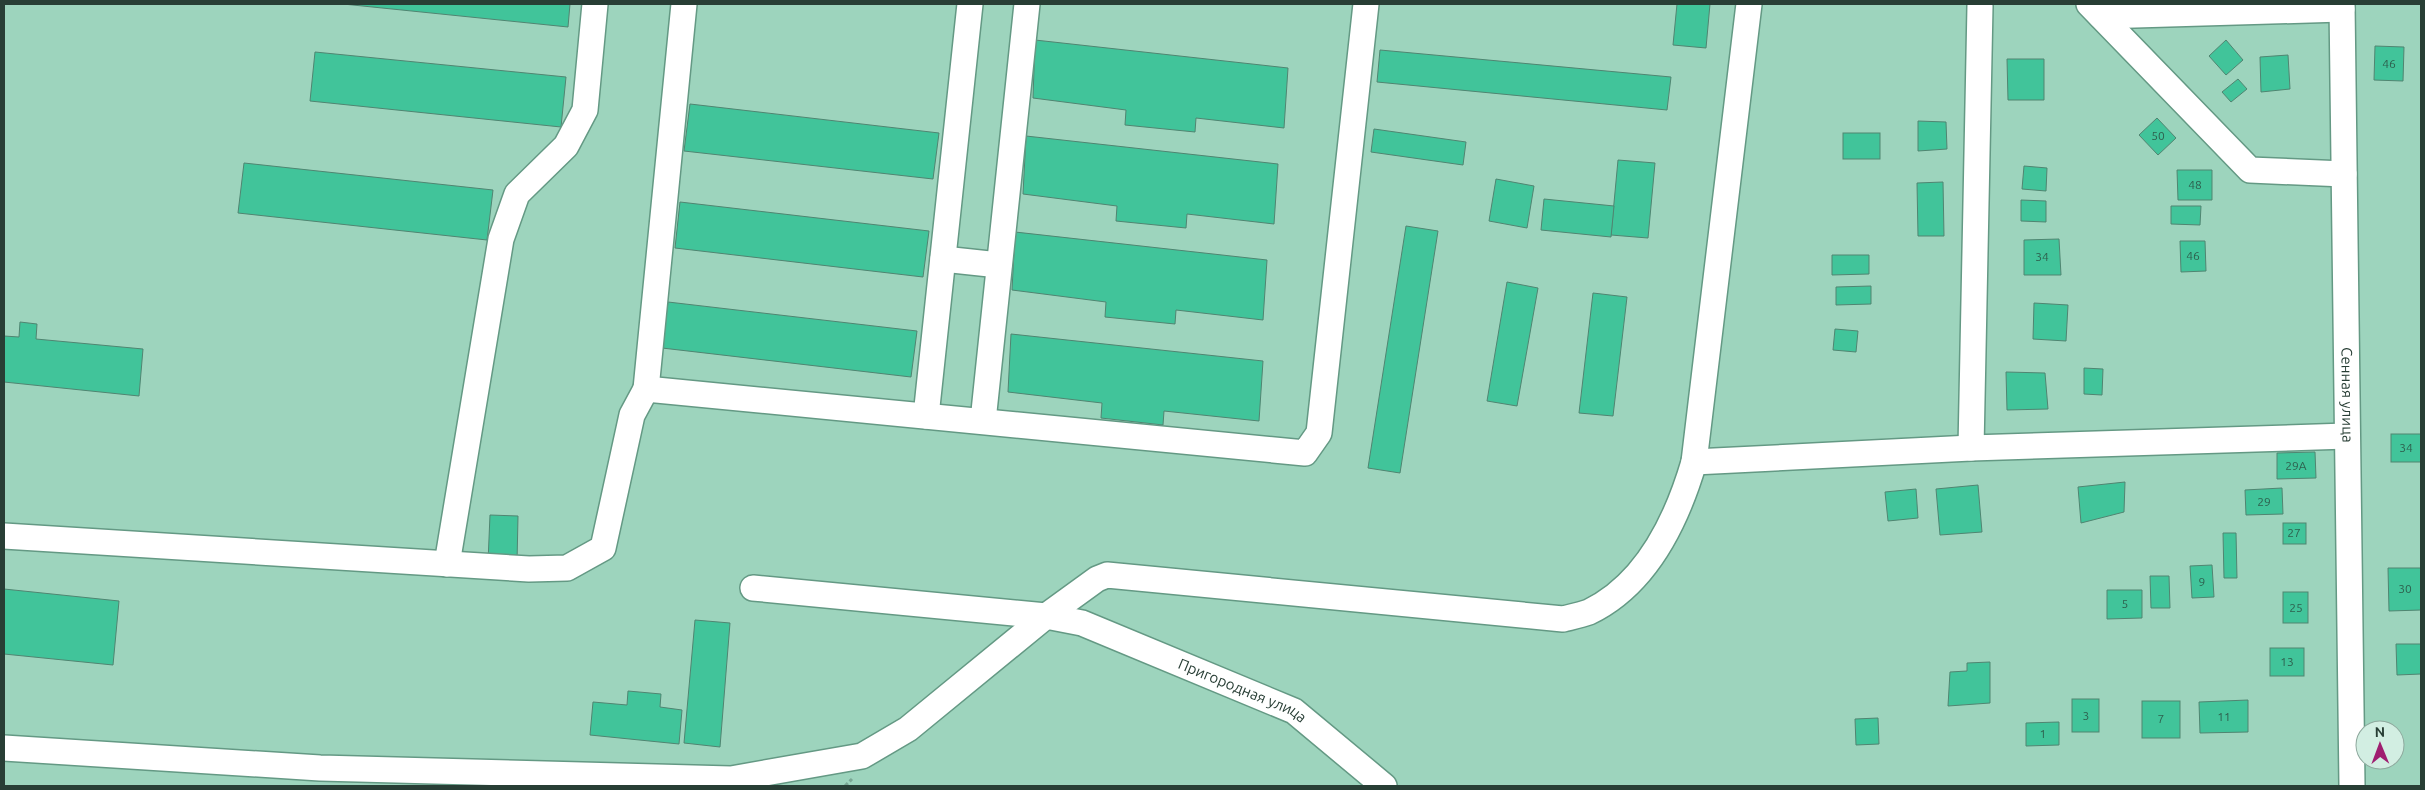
<svg xmlns="http://www.w3.org/2000/svg" width="2425" height="790" font-family="Ubuntu,sans-serif">
	<rect width="100%" height="100%" fill="#9dd4bd"/>
	<!-- building -->
	<g fill="#41c49a" stroke="#508571">
		<path d="M343,4H570L568,27Z"/>
		<path d="M1677,4H1710L1706,48L1673,45Z"/>
		<path d="M1035,40L1288,68L1284,128L1196,118L1195,132L1125,125L1126,110L1033,98Z"/>
		<path d="M2226,40L2243,60L2226,75L2209,56Z"/>
		<path d="M2375,46L2404,47L2403,81L2374,80Z"/>
		<path d="M1380,50L1671,77L1667,110L1377,82Z"/>
		<path d="M315,52L566,77L561,127L310,101Z"/>
		<path d="M2288,55L2290,89L2261,92L2260,57Z"/>
		<path d="M2007,59H2044V100H2008Z"/>
		<path d="M2238,79L2247,89L2231,102L2222,92Z"/>
		<path d="M690,104L939,133L933,179L684,151Z"/>
		<path d="M2157,118L2176,138L2158,155L2139,135Z"/>
		<path d="M1918,121L1946,122L1947,149L1918,151Z"/>
		<path d="M1374,129L1466,142L1463,165L1371,152Z"/>
		<rect x="1843" y="133" width="37" height="26"/>
		<path d="M1026,136L1278,164L1274,224L1187,214L1186,228L1116,221L1117,206L1023,194Z"/>
		<path d="M1618,160L1655,163L1648,238L1611,235Z"/>
		<path d="M244,163L493,190L487,240L238,213Z"/>
		<path d="M2024,166L2047,168L2046,191L2022,189Z"/>
		<path d="M2177,170H2212V200H2178Z"/>
		<path d="M1496,179L1534,186L1527,228L1489,221Z"/>
		<path d="M1943,182L1944,236H1918L1917,183Z"/>
		<path d="M1544,199L1614,206L1611,237L1541,230Z"/>
		<path d="M2021,200L2046,201V222L2021,221Z"/>
		<path d="M680,202L929,231L923,277L675,248Z"/>
		<path d="M2171,206H2201L2200,225L2171,224Z"/>
		<path d="M1406,226L1438,231L1400,473L1368,468Z"/>
		<path d="M1015,232L1267,260L1263,320L1176,310L1175,324L1105,317L1106,302L1012,290Z"/>
		<path d="M2059,239L2061,275H2024V240Z"/>
		<path d="M2180,241H2205L2206,271L2181,272Z"/>
		<path d="M1832,255H1869V274L1832,275Z"/>
		<path d="M1507,282L1538,288L1517,406L1487,401Z"/>
		<path d="M1871,286V304L1836,305V287Z"/>
		<path d="M1593,293L1627,297L1613,416L1579,413Z"/>
		<path d="M668,302L917,331L911,377L662,348Z"/>
		<path d="M2034,303L2068,305L2066,341L2033,339Z"/>
		<path d="M20,322L37,324L36,339L143,349L139,396L4,382V336L19,337Z"/>
		<path d="M1835,329L1858,331L1856,352L1833,350Z"/>
		<path d="M1011,334L1263,361L1259,421L1164,411L1163,425L1101,418L1102,403L1008,392Z"/>
		<path d="M2084,368L2103,369L2102,395L2084,394Z"/>
		<path d="M2006,372L2045,373L2048,409L2007,410Z"/>
		<rect x="2391" y="434" width="30" height="28"/>
		<path d="M2315,452L2316,478L2277,479V453Z"/>
		<path d="M2125,482L2124,512L2081,523L2078,487Z"/>
		<path d="M1978,485L1982,532L1940,535L1936,489Z"/>
		<path d="M2282,488L2283,514L2246,515L2245,490Z"/>
		<path d="M1916,489L1918,518L1888,521L1885,492Z"/>
		<path d="M490,515L518,516L517,563L488,562Z"/>
		<rect x="2283" y="523" width="23" height="21"/>
		<path d="M2223,533H2236L2237,578H2224Z"/>
		<path d="M2212,565L2214,597L2192,598L2190,566Z"/>
		<path d="M2388,568H2421V610L2389,611Z"/>
		<path d="M2150,576H2169L2170,608H2151Z"/>
		<path d="M4,589L119,601L113,665L4,654Z"/>
		<path d="M2107,590H2142V618L2107,619Z"/>
		<rect x="2283" y="592" width="25" height="31"/>
		<path d="M695,620L730,623L720,747L684,743Z"/>
		<path d="M2396,644H2421V674L2397,675Z"/>
		<rect x="2270" y="648" width="34" height="28"/>
		<path d="M1990,662V703L1948,706L1950,672L1967,671V663Z"/>
		<path d="M628,691L661,694L660,707L682,710L679,744L590,735L593,702L627,705Z"/>
		<rect x="2072" y="699" width="27" height="33"/>
		<path d="M2248,700V732L2200,733L2199,702Z"/>
		<rect x="2142" y="701" width="38" height="37"/>
		<path d="M1878,718L1879,744L1856,745L1855,719Z"/>
		<path d="M2059,722V745L2026,746V723Z"/>
	</g>
	<g fill="none" stroke-linecap="round" stroke-linejoin="round">
		<defs>
			<g id="minor">
				<path d="M684,4L646,389L1305,453L1319,433L1366,4"/>
				<path d="M2089,4L2250,170L2344,174"/>
				<path id="s1" d="M2342,4L2352,786"/>
				<path d="M1980,6L1971,448L2347,436"/>
				<path d="M2101,16L2342,9"/>
				<path d="M943,259L999,265"/>
				<path d="M926,416L970,4"/>
				<path d="M983,421L1027,4"/>
				<path d="M1694,462L1971,448"/>
				<path d="M4,536L529,569L567,568L603,548L632,415L646,389"/>
				<path d="M447,564L501,239L517,194L566,146L585,110L595,4"/>
				<path id="s2" d="M753,588L1046,616L1082,623L1294,711L1384,786"/>
				<path d="M4,748L320,768L731,779L862,756L908,729L1046,616L1097,579L1107,575L1563,619C1571,617 1581,615 1589,612C1647,584 1677,520 1694,462L1749,4"/>
			</g>
		</defs>
		<!-- minor casing -->
		<use href="#minor" stroke="#649984" stroke-width="28"/>
		<!-- path -->
		<path stroke="#7aa794" stroke-width="3" stroke-dasharray="4 2.5" stroke-linecap="butt" d="M845,786L852,779"/>
		<!-- minor -->
		<use href="#minor" stroke="#fff" stroke-width="25"/>
	</g>
	<g text-anchor="middle" stroke-width="4" stroke-linejoin="round" paint-order="stroke">
		<!-- number labels -->
		<g font-size="12" fill="#2e604e">
			<text x="2389" y="68">46</text>
			<text x="2158" y="140">50</text>
			<text x="2195" y="189">48</text>
			<text x="2193" y="260">46</text>
			<text x="2042" y="261">34</text>
			<text x="2406" y="452">34</text>
			<text x="2296" y="470">29А</text>
			<text x="2264" y="506">29</text>
			<text x="2294" y="537">27</text>
			<text x="2202" y="586">9</text>
			<text x="2405" y="593">30</text>
			<text x="2125" y="608">5</text>
			<text x="2296" y="612">25</text>
			<text x="2287" y="666">13</text>
			<text x="2086" y="720">3</text>
			<text x="2224" y="721">11</text>
			<text x="2161" y="723">7</text>
			<text x="2043" y="738">1</text>
		</g>
		<!-- street labels -->
		<g font-size="15" fill="#283e35" stroke="#d2eee2">
			<text dy="5" stroke="none"><textPath href="#s1" startOffset="391">Сенная улица</textPath></text>
			<text dy="5" stroke="none"><textPath href="#s2" startOffset="505">Пригородная улица</textPath></text>
		</g>
	</g>
	<!-- border -->
	<rect width="2425" height="790" fill="none" stroke="#283e35" stroke-width="10"/>
	<!-- north arrow -->
	<g transform="translate(2380 745) rotate(359)"><circle r="24" fill="#d2eee2" stroke="#8ea89d"/>
	<path d="M0-4L9 19L0 12L-9 19Z" fill="#9f1e70"/>
	<text y="-8" font-size="14" font-weight="bold" text-anchor="middle" fill="#283e35">N</text>
	</g>
</svg>
